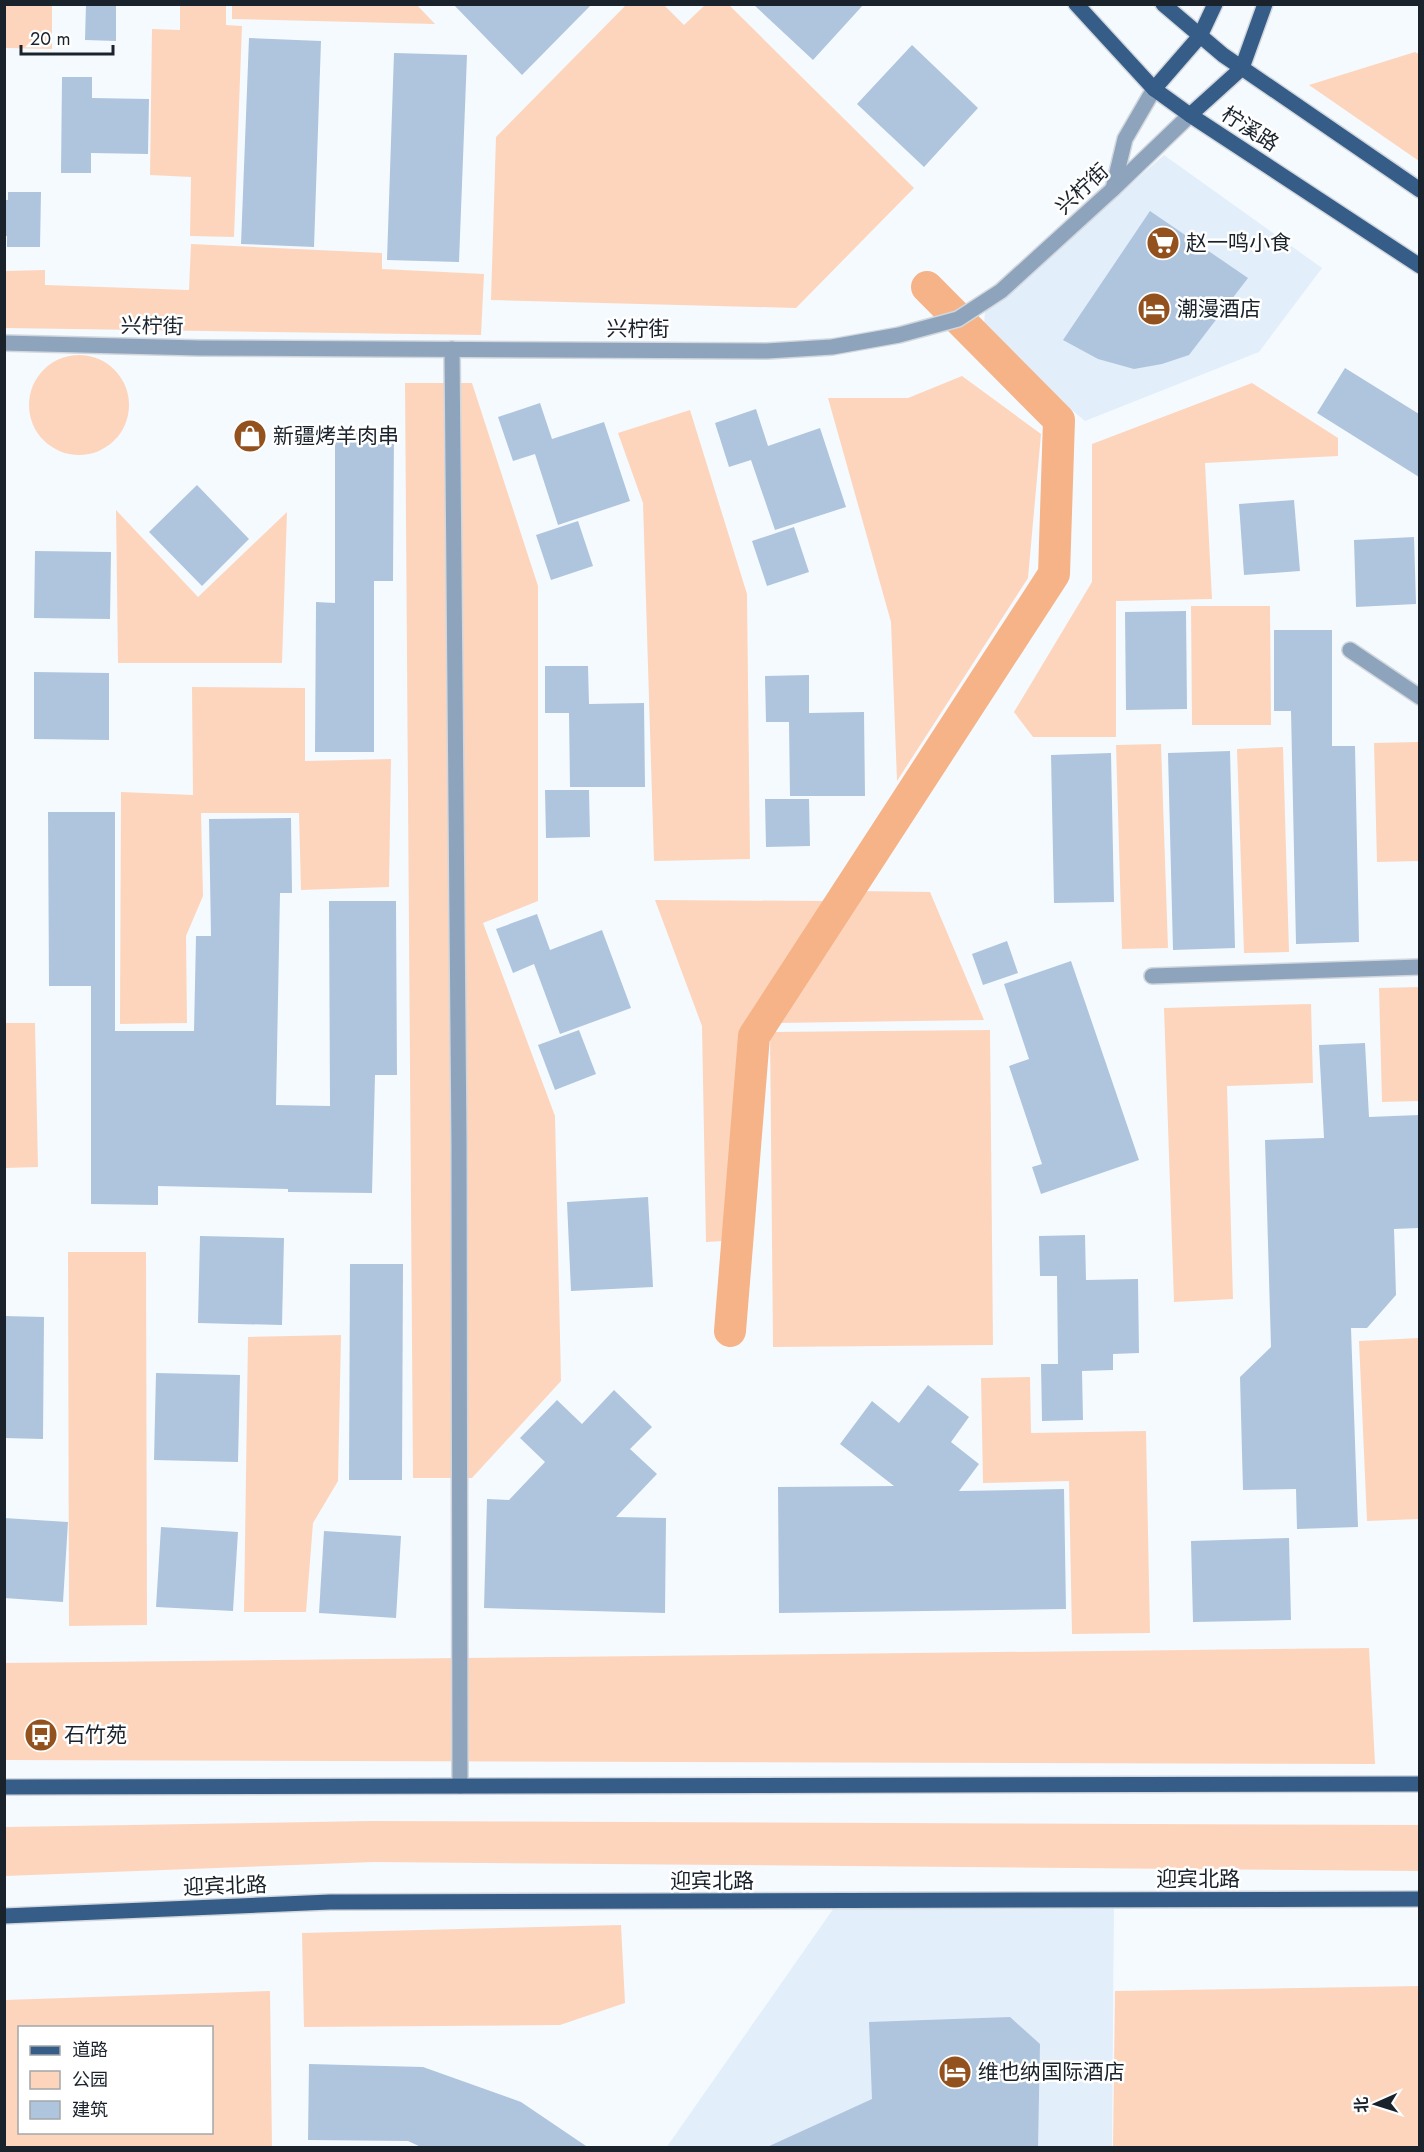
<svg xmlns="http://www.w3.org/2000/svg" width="1424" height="2152" font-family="Jost,'Noto Sans SC',sans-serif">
	<rect width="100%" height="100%" fill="#f5faff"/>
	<!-- built -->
	<g fill="#e3eefb">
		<path d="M1164,155L1322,268L1259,352L1085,421L983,335L985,312Z"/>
		<path d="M838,1902L1114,1904L1112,2147L666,2148Z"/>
	</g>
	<!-- green -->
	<g fill="#fdd5bc" fill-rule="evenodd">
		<path d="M5,4L52,5V49L5,48Z"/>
		<path d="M416,4L435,24L232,19V5Z"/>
		<path d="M180,5H226V25L242,26L234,237L190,236L191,177L150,175L152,29L180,30Z"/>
		<path d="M626,5H664L684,25L705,5H729L914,188L796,308L491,300L496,137Z"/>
		<path d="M1415,52L1420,55L1419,161L1309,85Z"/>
		<path d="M191,244L382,253V269L484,274L481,335L5,328V271L45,270V285L189,290Z"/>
		<circle cx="79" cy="405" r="50"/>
		<path d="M962,376L1041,434L1028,578L897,781L891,622L828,398H908Z"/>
		<path d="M405,383H472L538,586V901L483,923L555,1116L561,1381L472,1478H413Z"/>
		<path d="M1252,383L1338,438V456L1205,463L1212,599L1116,601V737H1033L1014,712L1092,582V444Z"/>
		<path d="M690,410L747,594L750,859L654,861L643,503L618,433Z"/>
		<path d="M116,510L198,597L287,512L282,663H118Z"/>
		<path d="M1191,606H1270L1271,725H1192Z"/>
		<path d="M192,687L305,688V761L391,759L389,887L301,890L299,813H201L203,896L186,936L187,1023L120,1024L121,792L193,795Z"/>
		<path d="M1419,742V861L1377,862L1374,743Z"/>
		<path d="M1161,744L1168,948L1122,949L1116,745Z"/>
		<path d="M1283,747L1289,952L1244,953L1237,749Z"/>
		<path d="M857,891L930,892L984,1020L776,1023Z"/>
		<path d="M655,900L828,901L741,1029L724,1241L706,1242L702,1026Z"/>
		<path d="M1419,987V1101L1382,1102L1379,988Z"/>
		<path d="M1311,1004L1313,1083L1227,1086L1233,1299L1174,1302L1164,1008Z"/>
		<path d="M5,1023H35L38,1167L5,1168Z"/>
		<path d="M990,1030L993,1345L773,1347L770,1032Z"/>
		<path d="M68,1252H146L147,1625L69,1626Z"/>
		<path d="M341,1335L338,1481L313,1523L306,1612H244L248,1337Z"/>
		<path d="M1419,1338V1519L1367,1521L1359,1341Z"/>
		<path d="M1030,1377L1031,1433L1146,1431L1150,1633L1072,1634L1069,1481L983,1483L981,1378Z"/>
		<path d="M1369,1648L1375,1764L5,1760L4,1663Z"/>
		<path d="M371,1821L1419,1825L1420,1871L374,1862L5,1876V1827Z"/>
		<path d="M621,1925L625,2003L560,2025L304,2027L302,1933Z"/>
		<path d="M1419,1986V2147H1113L1115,1991Z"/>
		<path d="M270,1991L272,2147H5V2000ZM20,2028H212V2132H20Z"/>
	</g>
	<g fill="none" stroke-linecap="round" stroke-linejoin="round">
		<!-- canal -->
		<path stroke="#f6b387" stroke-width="32" d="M730,1331L754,1036L1054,574L1059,420L927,287"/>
	</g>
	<!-- building -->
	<g fill="#afc5dd">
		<path d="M86,4H116V41L85,40Z"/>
		<path d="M453,4H592L522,75Z"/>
		<path d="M753,4H864L813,60Z"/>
		<path d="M249,38L321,41L314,247L241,244Z"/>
		<path d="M912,45L978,108L924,167L857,104Z"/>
		<path d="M394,53L467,55L459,262L387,260Z"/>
		<path d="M62,77H92V98L149,99L148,154L91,153V173H61Z"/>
		<path d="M8,192H41L40,247H7V236H4V200H8Z"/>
		<path d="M1150,211L1248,278L1189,355L1162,364L1134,369L1098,359L1063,340Z"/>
		<path d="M1345,368L1419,414V477L1317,413Z"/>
		<path d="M540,403L552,439L604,422L630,501L558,525L535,454L513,461L498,417Z"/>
		<path d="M756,409L768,446L820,428L846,507L775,530L751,460L729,467L715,423Z"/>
		<path d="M335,432H394L393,581H374V752H315L316,602L335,603Z"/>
		<path d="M197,485L249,539L202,586L149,532Z"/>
		<path d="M1294,500L1300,571L1244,575L1239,504Z"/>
		<path d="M578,521L593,566L551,580L536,535Z"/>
		<path d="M794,527L809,572L767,586L752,541Z"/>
		<path d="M1414,537L1416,604L1356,607L1354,540Z"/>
		<path d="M35,551L111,552L110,619L34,618Z"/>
		<path d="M1186,611L1187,709L1126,710L1125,612Z"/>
		<path d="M1274,630H1332V746H1355L1359,942L1296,944L1291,711H1274Z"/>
		<path d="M545,666H588L589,704L644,703L645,787H570L569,713H545Z"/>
		<path d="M34,672L109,673V740L34,739Z"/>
		<path d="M809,675V713L864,712L865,796H790L789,722H766L765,676Z"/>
		<path d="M1230,751L1235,948L1173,950L1168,753Z"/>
		<path d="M1111,753L1114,902L1054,903L1051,755Z"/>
		<path d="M545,790H589L590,837L546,838Z"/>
		<path d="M765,799H809L810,846L766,847Z"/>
		<path d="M48,812H115V1031H194L196,936H211L209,819L291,818L292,893H280L276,1105L330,1106L329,901H396L397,1075H375L372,1193L288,1192V1189L158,1186V1205L91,1204V986H49Z"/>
		<path d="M537,914L550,950L602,930L631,1008L560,1034L534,964L513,973L496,929Z"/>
		<path d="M1007,941L1018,973L983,985L972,954Z"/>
		<path d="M1071,961L1139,1160L1041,1194L1032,1167L1042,1164L1009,1066L1029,1059L1004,984Z"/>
		<path d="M579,1030L596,1074L555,1090L538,1045Z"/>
		<path d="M1365,1043L1369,1117L1419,1115V1228L1394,1229L1396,1295L1367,1328H1351L1358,1527L1297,1529L1296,1489L1243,1490L1240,1377L1271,1347L1265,1140L1324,1138L1319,1045Z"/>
		<path d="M648,1197L653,1287L571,1291L567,1202Z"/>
		<path d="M1085,1235L1086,1280L1138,1279L1139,1353L1113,1354V1370L1082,1371L1083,1420L1042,1421L1041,1364H1058L1057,1276H1040L1039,1236Z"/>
		<path d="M200,1236L284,1238L282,1325L198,1323Z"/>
		<path d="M350,1264H403L402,1480H349Z"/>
		<path d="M4,1316L44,1317L43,1439L4,1438Z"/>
		<path d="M156,1373L240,1375L238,1462L154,1460Z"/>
		<path d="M928,1385L969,1417L951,1442L979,1464L959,1491L1064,1489L1066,1609L779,1613L778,1487L894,1486L840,1444L872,1401L899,1423Z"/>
		<path d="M614,1390L652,1427L630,1449L657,1474L616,1517L666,1518L665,1613L484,1608L487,1499L509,1500L545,1462L520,1438L557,1400L582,1424Z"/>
		<path d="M4,1518L68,1522L63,1602L4,1598Z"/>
		<path d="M161,1527L238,1532L233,1611L156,1607Z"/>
		<path d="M324,1531L401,1536L396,1618L319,1613Z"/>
		<path d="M1289,1538L1291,1620L1193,1622L1191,1541Z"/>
		<path d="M1010,2017L1040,2044L1038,2148H765L872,2099L869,2022Z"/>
		<path d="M309,2064L423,2067L521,2102L589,2148H423L408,2141L308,2140Z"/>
	</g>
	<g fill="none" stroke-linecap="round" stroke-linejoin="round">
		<defs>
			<g id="minor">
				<path d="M1113,189L1125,139L1154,89"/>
				<path d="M4,343L199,348L767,351L832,347L899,335L958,319L1001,291L1113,189L1190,115"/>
				<path d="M452,349L459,1144L460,1786"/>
				<path d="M1350,650L1420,697"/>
				<path d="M1152,976L1420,967"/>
			</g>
			<g id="major">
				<path d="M1076,4L1154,89L1190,115L1420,266"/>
				<path d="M1163,4L1223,55L1420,190"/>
				<path d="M1154,89L1200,36L1215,4"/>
				<path d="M1190,115L1242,68L1265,4"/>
				<path d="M4,1787L1420,1784"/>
				<path d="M4,1916L330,1902L1420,1899"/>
			</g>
		</defs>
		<!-- minor casing -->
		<use href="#minor" stroke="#d2d7dd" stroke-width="18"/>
		<!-- major casing -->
		<use href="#major" stroke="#d2d7dd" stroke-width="18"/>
		<!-- minor -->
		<use href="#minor" stroke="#8ea4bd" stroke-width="15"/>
		<!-- major -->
		<use href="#major" stroke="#355d88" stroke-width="15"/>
	</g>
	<!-- icons -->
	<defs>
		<symbol id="supermarket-disc" viewBox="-11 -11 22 22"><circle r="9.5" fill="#93511e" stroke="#fff"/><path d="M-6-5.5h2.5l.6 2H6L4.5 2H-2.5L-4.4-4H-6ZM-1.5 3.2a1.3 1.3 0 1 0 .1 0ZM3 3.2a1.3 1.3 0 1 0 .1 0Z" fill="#fff"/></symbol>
		<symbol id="hotel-disc" viewBox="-11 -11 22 22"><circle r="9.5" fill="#93511e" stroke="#fff"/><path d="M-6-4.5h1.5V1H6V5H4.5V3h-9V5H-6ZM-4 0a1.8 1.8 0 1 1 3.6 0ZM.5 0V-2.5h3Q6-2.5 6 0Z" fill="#fff"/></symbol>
		<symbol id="shop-disc" viewBox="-11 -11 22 22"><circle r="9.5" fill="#93511e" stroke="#fff"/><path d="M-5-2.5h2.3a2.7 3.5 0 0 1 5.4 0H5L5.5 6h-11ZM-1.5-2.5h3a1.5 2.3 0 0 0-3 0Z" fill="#fff"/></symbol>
		<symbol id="bus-disc" viewBox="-11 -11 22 22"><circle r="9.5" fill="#93511e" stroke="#fff"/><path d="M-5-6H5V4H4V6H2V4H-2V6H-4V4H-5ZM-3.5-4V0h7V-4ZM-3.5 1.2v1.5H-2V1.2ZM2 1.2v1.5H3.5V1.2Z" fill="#fff"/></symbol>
	</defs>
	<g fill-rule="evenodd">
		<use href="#supermarket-disc" x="1144" y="224" width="38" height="38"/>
		<use href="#hotel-disc" x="1135" y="290" width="38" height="38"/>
		<use href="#shop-disc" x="231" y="417" width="38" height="38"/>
		<use href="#bus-disc" x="22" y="1716" width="38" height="38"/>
		<use href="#hotel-disc" x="936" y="2053" width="38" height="38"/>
	</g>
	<g text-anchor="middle" stroke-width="5" stroke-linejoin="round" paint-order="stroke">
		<!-- street labels -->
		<g font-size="21" fill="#1a222b" stroke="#fff">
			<text transform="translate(1250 129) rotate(33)" y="7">柠溪路</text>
			<text transform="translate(1082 189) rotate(-43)" y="7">兴柠街</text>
			<text transform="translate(152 326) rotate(1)" y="7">兴柠街</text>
			<text x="638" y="336">兴柠街</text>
			<text x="1198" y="1886">迎宾北路</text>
			<text x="712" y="1888">迎宾北路</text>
			<text transform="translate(225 1886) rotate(-2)" y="7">迎宾北路</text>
		</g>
		<!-- poi labels -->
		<g font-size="21" fill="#1a222b" stroke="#fff" text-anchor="start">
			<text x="1186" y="250">赵一鸣小食</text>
			<text x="1177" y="316">潮漫酒店</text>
			<text x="273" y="443">新疆烤羊肉串</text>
			<text x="64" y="1742">石竹苑</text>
			<text x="978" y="2079">维也纳国际酒店</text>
		</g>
	</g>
	<!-- border -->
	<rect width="1424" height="2152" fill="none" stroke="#1a222b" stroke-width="12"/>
	<!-- legend -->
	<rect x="18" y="2026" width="195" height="108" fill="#ffffff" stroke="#a3a7aa" stroke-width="1.5"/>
	<rect x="30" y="2046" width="30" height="9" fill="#355d88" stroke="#a3a7aa" stroke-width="1.5"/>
	<text x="72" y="2056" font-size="18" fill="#1a222b">道路</text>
	<rect x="30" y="2071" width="30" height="18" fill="#fdd5bc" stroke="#a3a7aa" stroke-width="1.5"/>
	<text x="72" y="2086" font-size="18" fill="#1a222b">公园</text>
	<rect x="30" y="2101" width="30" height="18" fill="#afc5dd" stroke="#a3a7aa" stroke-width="1.5"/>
	<text x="72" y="2116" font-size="18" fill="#1a222b">建筑</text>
	<!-- north arrow -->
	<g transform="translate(1376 2104) rotate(267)" stroke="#ffffff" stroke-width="4.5" paint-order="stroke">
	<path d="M0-4.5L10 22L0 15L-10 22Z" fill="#1a222b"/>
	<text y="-9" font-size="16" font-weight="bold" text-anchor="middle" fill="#1a222b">北</text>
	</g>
	<!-- scale -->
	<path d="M21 45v9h92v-9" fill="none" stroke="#1a222b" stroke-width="3"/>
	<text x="30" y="45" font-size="18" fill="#1a222b" stroke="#ffffff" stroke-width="4.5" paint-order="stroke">20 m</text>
</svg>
